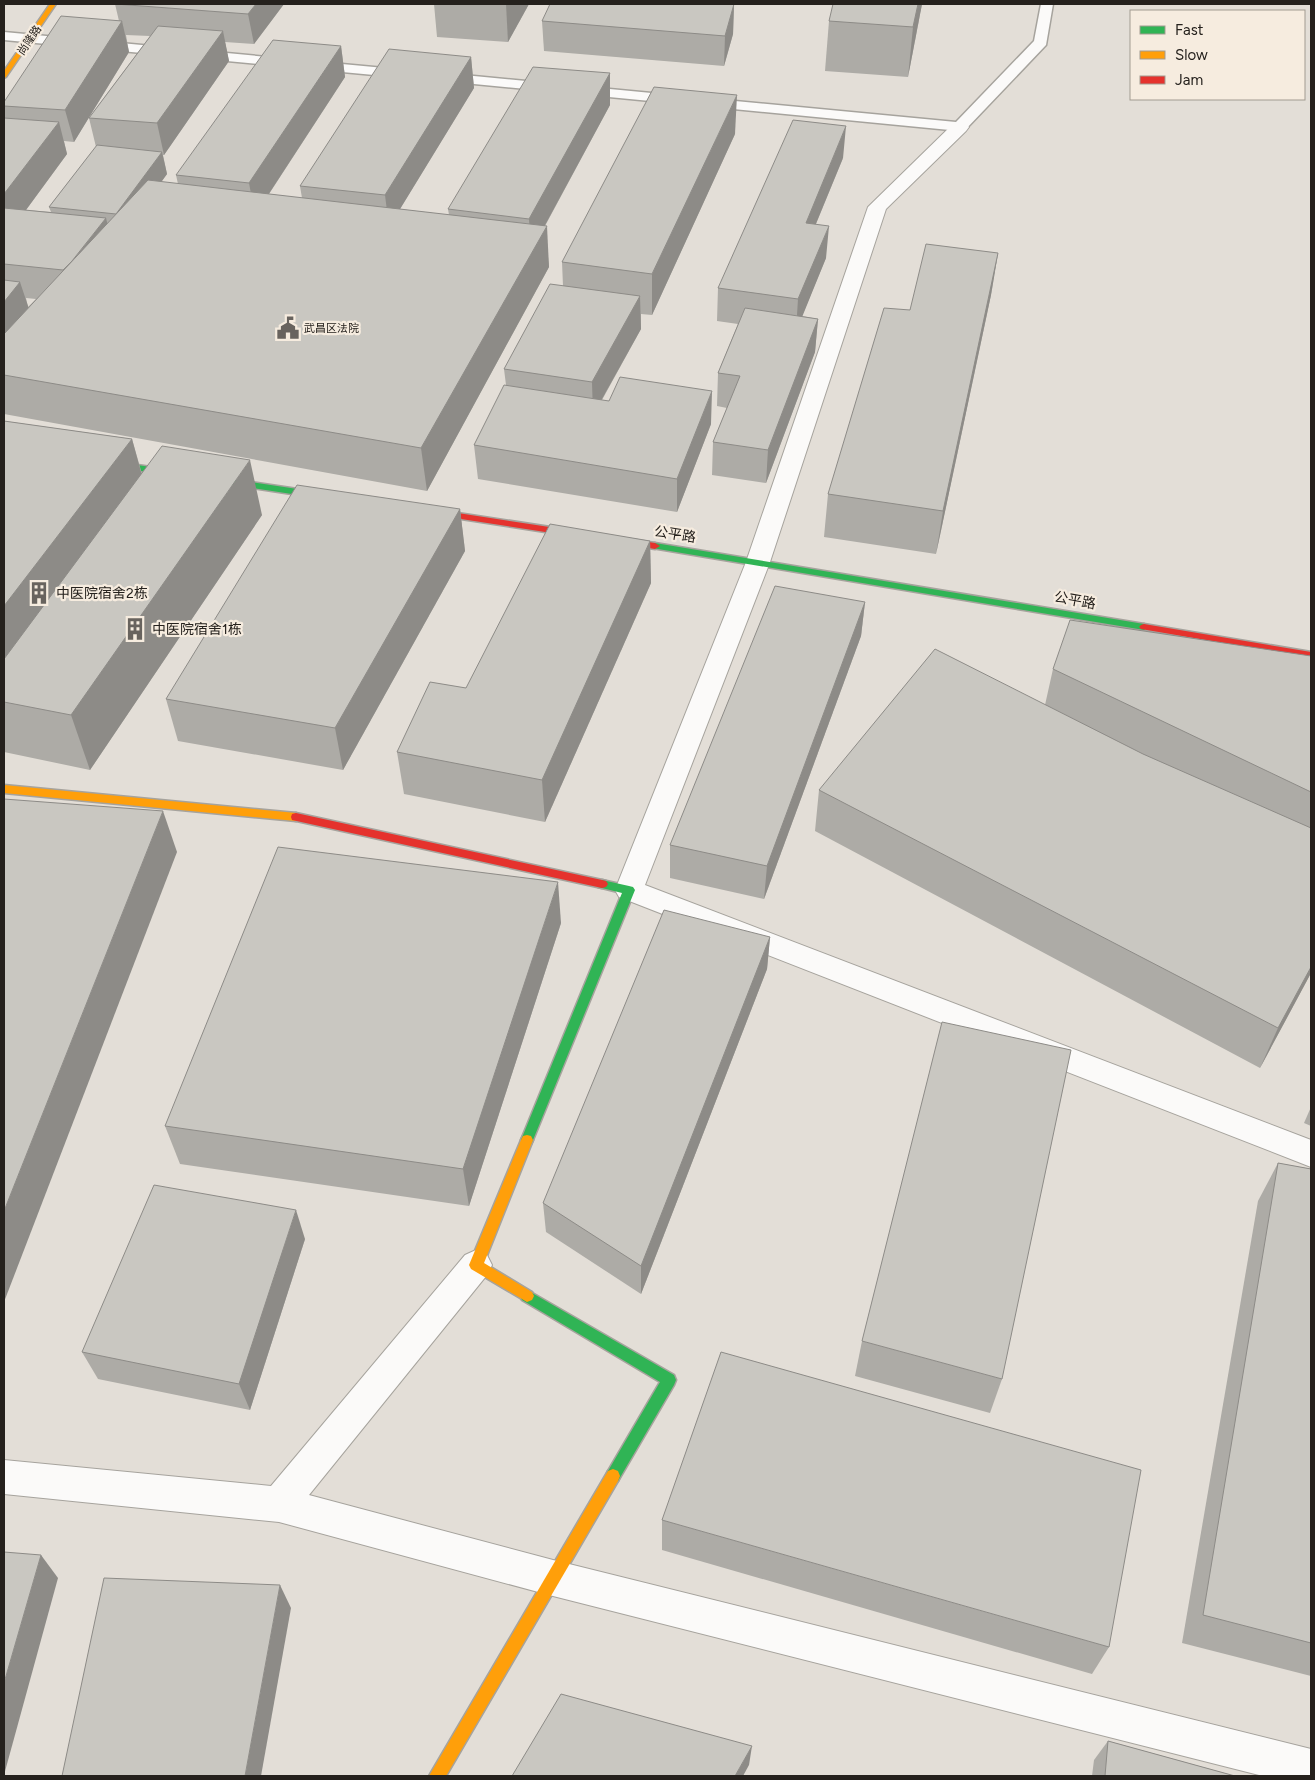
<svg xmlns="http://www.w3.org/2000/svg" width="1315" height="1780" font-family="Figtree,'Noto Sans SC',sans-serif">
	<rect width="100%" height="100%" fill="#e3ded7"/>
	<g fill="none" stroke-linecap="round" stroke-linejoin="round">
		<defs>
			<g id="lane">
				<path d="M1041,4H1053L1046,45L965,130L960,131L443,81L436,77L443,73L956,122L1034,41Z"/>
				<path d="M4,32L406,70L413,74L406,78L4,40Z"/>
			</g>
			<g id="street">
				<path d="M960,122L966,123L969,127L966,131L886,209L770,562L645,885L1311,1140V1167L619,897L615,890L746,562L868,207L954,123Z"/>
				<path d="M476,1250L487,1255L492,1265L487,1275L309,1495L553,1560L1311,1749V1776H1263L553,1596L279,1522L4,1494V1460L271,1486L465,1255Z"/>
			</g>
			<g id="fast">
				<path d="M104,460L331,494L336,497L331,500L101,465V461Z"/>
				<path d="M655,543L1144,624L1149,627L1144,630L652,548V544Z"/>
				<path d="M602,880L629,886L633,887L635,890L533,1140L531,1144L527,1145L523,1144L521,1140L622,893L598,887L596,884L598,881Z"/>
				<path d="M527,1290L674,1375L676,1380L674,1385L618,1481L613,1483L608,1481L606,1476L608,1471L660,1382L522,1300L520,1296L522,1292Z"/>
			</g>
			<g id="slow">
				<path d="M50,4H56L6,77L4,78V71Z"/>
				<path d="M4,785L296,813L301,817L296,821L4,793Z"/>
				<path d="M527,1135L531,1136L533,1140L484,1263L532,1292L534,1296L532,1300L527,1302L471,1269L469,1265L521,1140L523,1136Z"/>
				<path d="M613,1469L618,1471L620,1476L618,1481L446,1776H429L608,1471Z"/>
			</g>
			<g id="jam">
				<path d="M425,508L655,543L660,546L655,549L422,513V509Z"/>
				<path d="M1144,624L1311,652V658L1141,629L1139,627L1141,625Z"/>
				<path d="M296,813L602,880L606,881L608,884L606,887L602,888L292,820L291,817L292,814Z"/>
			</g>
		</defs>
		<!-- lane casing -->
		<use href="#lane" stroke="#a6a39d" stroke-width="3"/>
		<!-- street casing -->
		<use href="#street" stroke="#a6a39d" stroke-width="2"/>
		<!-- fast casing -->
		<use href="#fast" stroke="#a6a39d" stroke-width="3"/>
		<!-- slow casing -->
		<use href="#slow" stroke="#a6a39d" stroke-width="3"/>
		<!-- jam casing -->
		<use href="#jam" stroke="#a6a39d" stroke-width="3"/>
		<!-- lane -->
		<use href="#lane" fill="#fbfaf9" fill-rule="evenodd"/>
		<!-- street -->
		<use href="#street" fill="#fbfaf9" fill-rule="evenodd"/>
		<!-- fast -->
		<use href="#fast" fill="#30b455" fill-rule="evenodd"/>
		<!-- slow -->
		<use href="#slow" fill="#ff9f0a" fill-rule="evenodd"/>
		<!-- jam -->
		<use href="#jam" fill="#e5322d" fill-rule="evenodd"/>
	</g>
	<!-- wall -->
	<g fill="#adaba6" fill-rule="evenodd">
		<path d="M115,4H284L254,44L225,42L229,61L164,155H163L167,174L161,182L178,184L176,175L341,46L345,77L269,194L302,198L300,186L471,57L474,88L400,209L449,215L448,209L610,73V105L545,226L549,267L427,491L4,414V118H5L4,114V102L119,21ZM126,35L150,36L89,118L96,147L49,207L51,212L26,210L67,154L64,141L74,142L129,52ZM26,298L36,299L28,307Z"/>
		<path d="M434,4H529L508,42L437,37Z"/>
		<path d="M734,4L733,34L724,66L544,51L542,21Z"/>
		<path d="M922,4L908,77L825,71L829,21Z"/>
		<path d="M735,134L652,315L641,314V329L602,400L711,424L677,512L478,479L474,445L506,385L504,369L563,286L562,262Z"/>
		<path d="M843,158L816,224L826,258L802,316L818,319L815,352L766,483L712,475L713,442L727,408L717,406L718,373L738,324L717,321L718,288Z"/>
		<path d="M998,253L991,295L936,554L824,537L828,494L910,310Z"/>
		<path d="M4,421L132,439L142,474L262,515L90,770L4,752Z"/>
		<path d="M460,509L465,551L343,770L178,741L166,699Z"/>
		<path d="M650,541L651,583L545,822L404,794L397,752Z"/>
		<path d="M865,602L861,636L764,899L670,878V845Z"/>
		<path d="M1311,656V973L1260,1068L815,831L819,790L1045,705L1053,669Z"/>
		<path d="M561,923L469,1206L180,1164L165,1126Z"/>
		<path d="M770,937L767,969L641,1294L546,1232L543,1203Z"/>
		<path d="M1311,1107V1126L1304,1123Z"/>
		<path d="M1278,1163L1311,1169V1676L1182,1643L1258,1201Z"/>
		<path d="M305,1239L250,1410L98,1379L82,1352Z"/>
		<path d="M862,1341L1002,1379L990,1413L855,1376Z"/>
		<path d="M662,1520L1109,1647L1092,1674L662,1550Z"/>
		<path d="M1108,1741L1235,1776H1092L1094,1760Z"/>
	</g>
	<!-- shaded-wall -->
	<g fill="#8d8b87">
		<path d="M256,4H284L254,44L248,14Z"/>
		<path d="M506,4H529L508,42Z"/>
		<path d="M734,4L733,34L724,66L725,36Z"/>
		<path d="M918,4H922L908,77L913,27Z"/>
		<path d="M122,21L129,52L74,142L65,110Z"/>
		<path d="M223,31L229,61L164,155L157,123Z"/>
		<path d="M341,46L345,77L255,215L249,183Z"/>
		<path d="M471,57L474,88L389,227L385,195Z"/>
		<path d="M610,73V105L531,251L529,219Z"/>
		<path d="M737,95L735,134L652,315V274Z"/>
		<path d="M59,122L67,154L12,229L4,204V194Z"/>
		<path d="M846,126L843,158L803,255L806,223Z"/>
		<path d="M162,152L167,174L122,237L116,214Z"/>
		<path d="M106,218L114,250L65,271Z"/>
		<path d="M547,226L549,267L427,491L421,448Z"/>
		<path d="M829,226L826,258L796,332L798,299Z"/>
		<path d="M998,253L991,295L936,554L943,511Z"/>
		<path d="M20,282L31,315L4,348V302Z"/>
		<path d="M640,296L641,329L593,415L592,382Z"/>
		<path d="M818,319L815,352L766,483L768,450Z"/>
		<path d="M712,391L711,424L677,512V479Z"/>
		<path d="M132,439L147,494L4,689V606Z"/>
		<path d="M250,460L262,515L90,770L71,715Z"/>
		<path d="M460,509L465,551L343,770L335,728Z"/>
		<path d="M650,541L651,583L545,822L542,780Z"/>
		<path d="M865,602L861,636L764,899L767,866Z"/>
		<path d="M163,811L177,852L4,1302V1211Z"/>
		<path d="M558,882L561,923L469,1206L463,1169Z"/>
		<path d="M770,937L767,969L641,1294V1266Z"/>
		<path d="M1311,967V973L1260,1068L1278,1028Z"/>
		<path d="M296,1210L305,1239L250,1410L239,1384Z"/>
		<path d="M41,1555L58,1578L4,1775V1683Z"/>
		<path d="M280,1585L291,1608L261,1776H245Z"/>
		<path d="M752,1746L749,1765L743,1776H735Z"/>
	</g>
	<!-- building -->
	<g fill="#c9c7c1" stroke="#8d8b87">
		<path d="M115,4H256L248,14Z"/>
		<path d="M550,4H734L725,36L542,21Z"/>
		<path d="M833,4H918L913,27L829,21Z"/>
		<path d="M61,16L122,21L65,110L4,106V102Z"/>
		<path d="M158,26L223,31L157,123L89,118Z"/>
		<path d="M273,40L341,46L249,183L176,175Z"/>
		<path d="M389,49L471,57L385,195L300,186Z"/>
		<path d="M533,67L610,73L529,219L448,209Z"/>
		<path d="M654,87L737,95L652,274L562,262Z"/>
		<path d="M4,118L59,122L4,194Z"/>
		<path d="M793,120L846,126L806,223L829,226L798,299L718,288Z"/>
		<path d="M97,145L162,152L116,214L49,207Z"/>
		<path d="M148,180L547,226L421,448L4,375V334Z"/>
		<path d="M4,208L106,218L72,261L63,270L4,264Z"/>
		<path d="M926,244L998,253L943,511L828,494L884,308L910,310Z"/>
		<path d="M4,280L20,282L4,302Z"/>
		<path d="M550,284L640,296L592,382L504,369Z"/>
		<path d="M745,308L818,319L768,450L713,442L740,376L718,373Z"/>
		<path d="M620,377L712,391L677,479L474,445L504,385L609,401Z"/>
		<path d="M4,421L132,439L4,606Z"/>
		<path d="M162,446L250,460L71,715L4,702V659Z"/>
		<path d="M297,485L460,509L335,728L166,699Z"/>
		<path d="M550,524L650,541L542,780L397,752L430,682L466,688Z"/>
		<path d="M775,586L865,602L767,866L670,845Z"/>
		<path d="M1070,620L1311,656V792L1053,669Z"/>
		<path d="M935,649L1143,754L1311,828V967L1278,1028L819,790Z"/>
		<path d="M4,799L163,811L4,1211Z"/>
		<path d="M278,847L558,882L463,1169L165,1126Z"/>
		<path d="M664,910L770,937L641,1266L543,1203Z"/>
		<path d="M942,1022L1071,1050L1002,1379L862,1341Z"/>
		<path d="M1278,1163L1311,1169V1643L1203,1615Z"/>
		<path d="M154,1185L296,1210L239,1384L82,1352Z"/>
		<path d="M721,1352L1141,1470L1109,1647L662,1520Z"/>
		<path d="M4,1552L41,1555L4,1683Z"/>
		<path d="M104,1578L280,1585L245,1776H62Z"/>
		<path d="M561,1694L752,1746L735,1776H512Z"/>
		<path d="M1108,1741L1235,1776H1105Z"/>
	</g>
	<!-- icons -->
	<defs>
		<symbol id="civic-bare" viewBox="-9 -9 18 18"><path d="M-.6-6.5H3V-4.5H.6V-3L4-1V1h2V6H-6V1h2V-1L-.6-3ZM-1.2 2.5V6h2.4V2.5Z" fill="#68635e" stroke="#f6ecdf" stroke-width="2.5" paint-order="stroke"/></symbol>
		<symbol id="building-bare" viewBox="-9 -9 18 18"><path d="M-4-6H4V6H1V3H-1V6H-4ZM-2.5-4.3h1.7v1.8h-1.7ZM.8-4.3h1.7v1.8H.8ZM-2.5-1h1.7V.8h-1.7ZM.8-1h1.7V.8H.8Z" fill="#68635e" stroke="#f6ecdf" stroke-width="2.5" paint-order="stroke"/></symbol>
	</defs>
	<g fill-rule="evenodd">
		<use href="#civic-bare" x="272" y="312" width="32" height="32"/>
		<use href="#building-bare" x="23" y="577" width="32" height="32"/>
		<use href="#building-bare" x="119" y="613" width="32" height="32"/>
	</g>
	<g text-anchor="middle" stroke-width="4.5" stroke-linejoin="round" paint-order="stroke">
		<!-- far-street labels -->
		<g font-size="11" fill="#25211d" stroke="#f6ecdf">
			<text transform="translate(29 40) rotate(-56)" y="4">尚隆路</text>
		</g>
		<!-- far-poi labels -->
		<g font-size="11" fill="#25211d" stroke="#f6ecdf" text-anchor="start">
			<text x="304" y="332">武昌区法院</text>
		</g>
		<!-- street labels -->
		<g font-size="14" fill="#25211d" stroke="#f6ecdf">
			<text transform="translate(675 534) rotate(9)" y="5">公平路</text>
			<text transform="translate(1075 600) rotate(10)" y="5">公平路</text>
		</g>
		<!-- poi labels -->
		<g font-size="14" fill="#25211d" stroke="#f6ecdf" text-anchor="start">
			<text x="56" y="598">中医院宿舍2栋</text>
			<text x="152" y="634">中医院宿舍1栋</text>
		</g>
	</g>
	<!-- border -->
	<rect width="1315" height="1780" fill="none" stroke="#25211d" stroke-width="10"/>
	<!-- legend -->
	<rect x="1130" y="10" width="175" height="90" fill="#f6ecdf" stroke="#a29b91"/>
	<rect x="1140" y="26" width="25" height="8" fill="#30b455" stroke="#a29b91"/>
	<text x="1175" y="35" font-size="15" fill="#25211d">Fast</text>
	<rect x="1140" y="51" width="25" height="8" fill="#ff9f0a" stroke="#a29b91"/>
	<text x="1175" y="60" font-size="15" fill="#25211d">Slow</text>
	<rect x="1140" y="76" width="25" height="8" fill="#e5322d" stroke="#a29b91"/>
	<text x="1175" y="85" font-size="15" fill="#25211d">Jam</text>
</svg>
